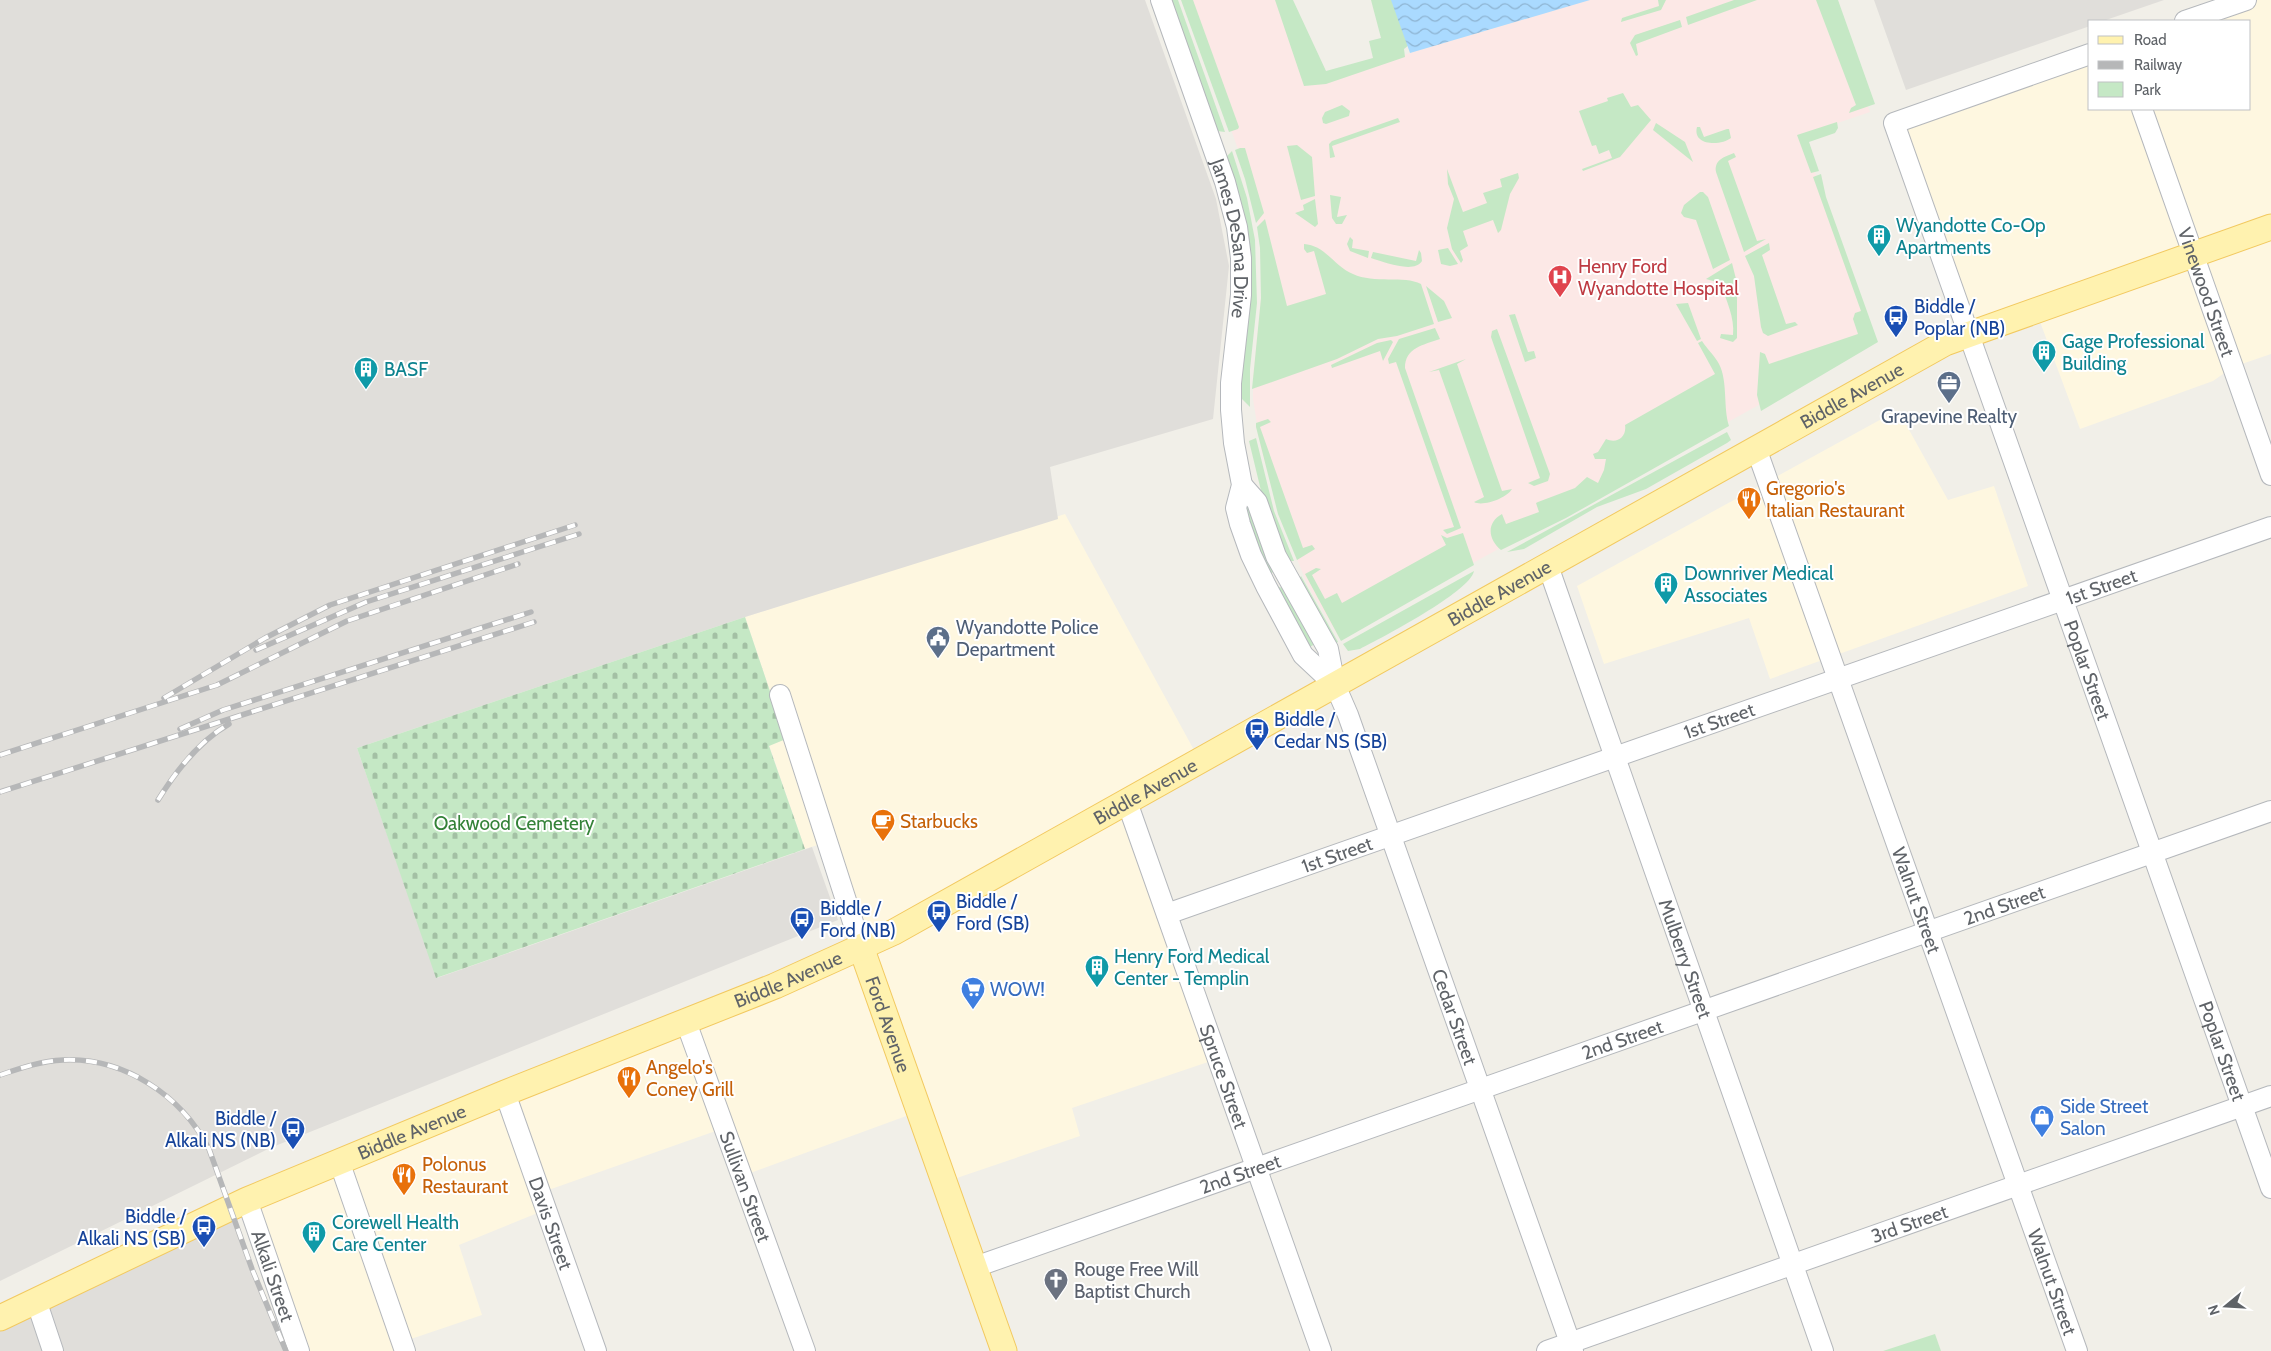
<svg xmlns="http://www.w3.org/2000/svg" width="2271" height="1351" font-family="Cabin,sans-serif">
	<defs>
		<pattern id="cemetery-stones" width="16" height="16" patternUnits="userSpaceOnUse" patternTransform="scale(1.25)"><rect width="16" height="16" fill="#c5e8c5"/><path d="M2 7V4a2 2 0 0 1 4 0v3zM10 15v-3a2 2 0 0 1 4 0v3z" fill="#a3c0a4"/></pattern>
		<pattern id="water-waves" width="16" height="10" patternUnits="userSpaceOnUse" patternTransform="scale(1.25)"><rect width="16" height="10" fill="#aadaff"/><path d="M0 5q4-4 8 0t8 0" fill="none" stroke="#8eb4d2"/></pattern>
	</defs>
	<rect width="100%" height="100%" fill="#f1efe8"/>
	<!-- commercial -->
	<g fill="#fef7e0">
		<path d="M2246,0H2271V354L2233,367L2213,381L2080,429L2036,311L1968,335L1894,123L2090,54V109H2250V21H2185Z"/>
		<path d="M1898,410L1948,500L1994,486L2028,586L1770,679L1749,618L1604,664L1577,586Z"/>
		<path d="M1065,514L1200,761L1127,802L1217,1059L1072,1108L1080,1136L945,1182L920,1111L742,1176L724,1128L540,1193L545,1210L459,1245L482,1315L402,1342L405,1351H299L247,1200L861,947L827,842L805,849L769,745L786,739L745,617Z"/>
	</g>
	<!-- industrial -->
	<g fill="#e0deda">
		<path d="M0,0H1145L1216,199L1229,266L1213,419L1050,467L1058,519L745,617L357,748L437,978L812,847L838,920L270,1148L0,1281Z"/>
		<path d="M1874,0H2164L2103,21H2090V26L1906,90Z"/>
		<path d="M231,1208L252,1269L286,1351H0V1318Z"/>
	</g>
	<!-- medical -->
	<path fill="#fce8e6" d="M1185,0H1277L1308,86L1410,53L1588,0H1827L1870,112L1802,135L1873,337L1804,380L1339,637L1308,586L1281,520L1261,449L1253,399V377L1265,259L1250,183Z"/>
	<!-- green -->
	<g fill="#c5e8c5">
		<path d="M1170,0H1178L1225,132L1217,131Z"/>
		<path d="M1181,0H1193L1239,127L1238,129L1229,132Z"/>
		<path d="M1275,0H1293L1326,71L1373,58L1369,41L1381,38L1371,0H1393L1409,45L1404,49L1405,57L1326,84L1304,86Z"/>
		<path d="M1658,0H1666L1661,10L1621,22L1622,18L1659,6Z"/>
		<path d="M1734,0H1757L1688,25L1686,17Z"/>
		<path d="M1816,0H1838L1875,104L1849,113L1851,108L1856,105Z"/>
		<path d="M1680,20L1682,27L1636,44L1638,55L1636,56L1630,43L1635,35Z"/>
		<path d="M1623,93L1631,107L1638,105L1651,120L1620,157L1583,171L1582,169L1612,158L1609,150L1599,154L1596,145L1592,146L1579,111L1608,101L1607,98Z"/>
		<path d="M1342,105L1350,111L1349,116L1326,124L1323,123L1322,118L1325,112Z"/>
		<path d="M1398,118L1400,122L1332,146L1335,157L1330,158L1329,144L1332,141Z"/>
		<path d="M1837,122L1838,128L1835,133L1809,142L1819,171L1811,173L1797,135Z"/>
		<path d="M1656,123L1685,142L1693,162L1653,130Z"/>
		<path d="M1697,127H1700L1704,137L1727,129H1729L1731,138C1721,146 1692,146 1697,127Z"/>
		<path d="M1297,145L1312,157L1315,196L1301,200L1287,146Z"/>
		<path d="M1240,148H1245L1264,213L1256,223L1245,179L1235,150Z"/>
		<path d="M1232,151L1247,198L1255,240L1257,303L1250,369V407L1242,399V378L1246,229L1243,208L1226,157Z"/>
		<path d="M1734,153L1736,157L1728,161L1757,241L1766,239L1744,252L1716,172C1714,160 1724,157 1734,153Z"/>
		<path d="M1447,169L1463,212L1487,203L1483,193L1502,187L1500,179L1518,173L1519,178L1510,194L1501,230L1498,233L1493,220L1463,231L1468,246L1460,251L1463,260L1461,263L1452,249L1447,228L1454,199L1448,184Z"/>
		<path d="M1821,174L1826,197L1878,342L1761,411L1757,395L1760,352L1765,354L1769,364L1858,334L1853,319L1855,313L1861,311L1813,177Z"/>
		<path d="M1700,192H1703L1708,197L1730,260L1713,269L1696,220L1684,217L1681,213L1684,205Z"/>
		<path d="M1330,195L1341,197L1337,217L1347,215L1342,224H1336L1332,218Z"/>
		<path d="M1315,199L1318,224L1315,227L1295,213L1304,210L1303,205Z"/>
		<path d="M1265,219L1287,306L1326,294L1314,251L1307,253L1304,249V244C1325,245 1335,267 1353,274C1374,284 1404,275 1421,284L1434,324L1397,336L1378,339L1337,359L1252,389L1261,298L1260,248L1257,227Z"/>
		<path d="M1350,237L1353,240L1352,248L1369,251L1368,258L1350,251L1347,244Z"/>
		<path d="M1769,243L1770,250L1762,255L1786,324L1795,322L1798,325L1768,336L1763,333L1761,327L1754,276L1745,256Z"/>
		<path d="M1448,248L1458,264L1450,266L1441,264L1438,250Z"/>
		<path d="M1419,250L1421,253L1422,261C1414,274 1384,262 1371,258L1373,252L1416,261Z"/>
		<path d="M1732,263L1737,283V338L1733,342L1720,338L1721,334L1733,335C1735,318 1726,299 1720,283L1706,279Z"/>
		<path d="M1426,286L1444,301L1452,318L1438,322Z"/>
		<path d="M1688,303L1701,339L1697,341L1676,304Z"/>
		<path d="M1515,314L1528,352L1534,351L1536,358L1525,362L1509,315Z"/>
		<path d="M1435,328L1440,339C1424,345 1405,347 1405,368L1461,528L1447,534L1443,530L1454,527L1396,362L1389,364L1388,359L1399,339Z"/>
		<path d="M1497,329L1550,474L1548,481L1534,486L1528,483L1540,478L1491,337L1492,331Z"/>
		<path d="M1391,340L1393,342L1383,361L1380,351L1332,368L1331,365L1377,343Z"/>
		<path d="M1702,341C1707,349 1715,356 1719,364C1728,381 1723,407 1729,426L1566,518L1501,550C1488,539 1486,523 1502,514L1506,524L1539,512L1536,503L1538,502L1575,488L1587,477L1598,483L1604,470L1606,459H1595L1593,454L1598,452L1606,439C1617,444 1627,437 1625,425L1715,374L1698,343Z"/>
		<path d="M1466,359L1457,364L1502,491L1512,489C1507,498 1483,507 1474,502L1484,497L1439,370L1429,372Z"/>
		<path d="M1268,419L1271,422L1260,427L1303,548L1312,545L1315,549L1297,560L1278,514L1256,427V423Z"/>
		<path d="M1727,432L1731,440L1727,443L1646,489L1597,507L1524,549L1507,552Z"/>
		<path d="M1256,438L1274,511L1294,561H1288L1263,499L1249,441Z"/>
		<path d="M1248,503L1274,571L1272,573L1268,574L1243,505Z"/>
		<path d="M1463,533L1474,565L1341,641L1305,574L1316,568L1321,569L1312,575L1325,599L1337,593L1342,603L1446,545L1441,535L1447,538Z"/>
		<path d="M1474,571C1470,592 1381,638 1360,649L1348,651L1343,644Z"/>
		<path d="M1301,576L1338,642L1336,643L1299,579Z"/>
		<path d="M1279,587L1285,589L1315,644L1308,648L1277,590Z"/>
		<path d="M1935,1334L1941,1351H1883Z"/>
	</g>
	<!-- cemetery -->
	<path fill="url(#cemetery-stones)" d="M745,617L786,739L769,746L805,849L436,978L357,748Z"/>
	<!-- water -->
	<path fill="url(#water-waves)" d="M1391,0H1590L1410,53Z"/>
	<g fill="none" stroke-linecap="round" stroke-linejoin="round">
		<defs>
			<g id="minor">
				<path id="s1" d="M1161,0L1225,182L1237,227L1241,258V295L1231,383V410L1234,443L1242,485L1236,508L1240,524L1251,555L1266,586L1303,655L1335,685"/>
				<path d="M2185,21L2246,0"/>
				<path id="s2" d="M2090,54L1894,123L2271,1188"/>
				<path id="s3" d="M2142,109L2271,475"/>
				<path id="s4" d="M1756,448L2077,1351"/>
				<path id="s5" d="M1242,485L1257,502L1276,556L1328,649L1335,685L1348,715L1573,1351"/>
				<path id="s6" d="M1548,566L1823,1351"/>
				<path d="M780,695L861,947"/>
				<path id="s7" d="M1127,802L1321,1351"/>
				<path id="s8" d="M1167,914L2271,527"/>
				<path id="s9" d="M686,1022L805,1351"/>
				<path id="s10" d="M505,1093L596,1351"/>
				<path d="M339,1161L405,1351"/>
				<path id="s11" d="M247,1200L299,1351"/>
				<path id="s12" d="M975,1267L2271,811"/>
				<path d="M36,1300L53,1351"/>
				<path id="s13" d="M1547,1351L2271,1096"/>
			</g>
			<g id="major">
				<path id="s14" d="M861,947L1004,1351"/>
				<path id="s15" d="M0,1318L247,1200L505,1093L775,986L894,932L1945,343L2271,227"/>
			</g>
		</defs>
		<!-- minor casing -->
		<use href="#minor" stroke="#b5b8bc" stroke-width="22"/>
		<!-- major casing -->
		<use href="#major" stroke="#f2c960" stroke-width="27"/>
		<!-- minor -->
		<use href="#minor" stroke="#fff" stroke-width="20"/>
		<!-- major -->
		<use href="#major" stroke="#fff2af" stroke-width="25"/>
		<defs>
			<g id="rail">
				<path d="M256,650L366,602L579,534"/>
				<path d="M164,698L265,638L330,605L575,525"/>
				<path d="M180,729L223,710L531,612"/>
				<path d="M0,755L217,685L347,621L518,564"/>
				<path d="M0,792L534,622"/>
				<path d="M158,800C176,771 199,741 229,724"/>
				<path d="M0,1075C21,1068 41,1061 63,1060C124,1057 182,1096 209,1149L252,1269L286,1351"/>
			</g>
		</defs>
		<!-- rail casing -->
		<use href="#rail" stroke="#b6b7b8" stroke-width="5.5"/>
		<!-- rail -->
		<use href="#rail" stroke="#fff" stroke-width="4" stroke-dasharray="11" stroke-linecap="butt"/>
	</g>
	<!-- icons -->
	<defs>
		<symbol id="building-pin" viewBox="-11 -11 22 30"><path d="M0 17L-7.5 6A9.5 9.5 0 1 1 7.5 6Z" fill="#0f9aa8" stroke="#fff"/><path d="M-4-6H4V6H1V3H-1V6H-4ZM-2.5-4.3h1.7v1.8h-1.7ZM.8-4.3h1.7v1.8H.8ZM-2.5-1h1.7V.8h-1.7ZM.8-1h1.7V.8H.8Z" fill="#fff"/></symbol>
		<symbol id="hospital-pin" viewBox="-11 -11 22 30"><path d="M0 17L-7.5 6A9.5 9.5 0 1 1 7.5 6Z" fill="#e0444e" stroke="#fff"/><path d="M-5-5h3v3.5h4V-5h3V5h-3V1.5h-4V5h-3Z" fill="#fff"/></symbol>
		<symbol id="bus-pin" viewBox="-11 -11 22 30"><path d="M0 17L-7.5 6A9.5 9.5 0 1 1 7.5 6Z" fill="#1a4fb4" stroke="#fff"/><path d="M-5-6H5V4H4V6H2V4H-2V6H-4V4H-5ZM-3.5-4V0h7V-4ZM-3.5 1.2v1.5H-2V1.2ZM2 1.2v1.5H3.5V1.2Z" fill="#fff"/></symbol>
		<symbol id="office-pin" viewBox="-11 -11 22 30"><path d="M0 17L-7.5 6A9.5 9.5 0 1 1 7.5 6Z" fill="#5c6f8a" stroke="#fff"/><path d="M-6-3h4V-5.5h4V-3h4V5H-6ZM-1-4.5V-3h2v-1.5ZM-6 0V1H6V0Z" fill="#fff"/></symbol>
		<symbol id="restaurant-pin" viewBox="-11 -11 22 30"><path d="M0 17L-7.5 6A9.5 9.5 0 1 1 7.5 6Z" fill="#e8710a" stroke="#fff"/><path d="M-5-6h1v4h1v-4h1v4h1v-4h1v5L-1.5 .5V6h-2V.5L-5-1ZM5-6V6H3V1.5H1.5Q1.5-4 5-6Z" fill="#fff"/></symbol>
		<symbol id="civic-pin" viewBox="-11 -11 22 30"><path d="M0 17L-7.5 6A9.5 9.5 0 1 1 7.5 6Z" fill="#5c6f8a" stroke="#fff"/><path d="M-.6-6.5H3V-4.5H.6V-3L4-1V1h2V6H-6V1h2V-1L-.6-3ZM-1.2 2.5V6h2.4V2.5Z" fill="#fff"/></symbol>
		<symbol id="cafe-pin" viewBox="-11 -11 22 30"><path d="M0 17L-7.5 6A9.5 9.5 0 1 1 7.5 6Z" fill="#e8710a" stroke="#fff"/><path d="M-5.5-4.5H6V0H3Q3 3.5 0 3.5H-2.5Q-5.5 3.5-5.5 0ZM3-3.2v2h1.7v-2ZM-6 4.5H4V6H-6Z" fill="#fff"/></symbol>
		<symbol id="supermarket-pin" viewBox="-11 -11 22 30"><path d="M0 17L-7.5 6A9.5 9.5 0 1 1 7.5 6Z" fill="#3f7fe0" stroke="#fff"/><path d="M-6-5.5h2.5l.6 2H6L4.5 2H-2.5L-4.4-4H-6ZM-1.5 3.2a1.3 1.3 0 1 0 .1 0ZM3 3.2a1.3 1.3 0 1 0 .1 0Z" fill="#fff"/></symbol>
		<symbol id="shop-pin" viewBox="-11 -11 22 30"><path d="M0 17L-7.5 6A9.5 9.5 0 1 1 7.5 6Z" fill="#3f7fe0" stroke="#fff"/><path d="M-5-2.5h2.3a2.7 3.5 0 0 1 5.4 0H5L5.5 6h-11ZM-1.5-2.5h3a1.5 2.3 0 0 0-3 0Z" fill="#fff"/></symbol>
		<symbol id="church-pin" viewBox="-11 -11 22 30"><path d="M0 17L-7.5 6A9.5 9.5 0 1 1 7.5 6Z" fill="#6b7280" stroke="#fff"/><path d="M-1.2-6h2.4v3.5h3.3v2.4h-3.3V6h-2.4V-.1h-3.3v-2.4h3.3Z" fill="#fff"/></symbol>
	</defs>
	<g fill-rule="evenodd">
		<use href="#building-pin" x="1865" y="222" width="28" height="38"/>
		<use href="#hospital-pin" x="1546" y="263" width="28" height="38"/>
		<use href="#bus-pin" x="1882" y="303" width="28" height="38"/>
		<use href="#building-pin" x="2030" y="338" width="28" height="38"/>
		<use href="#building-pin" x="352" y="355" width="28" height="38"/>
		<use href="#office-pin" x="1935" y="369" width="28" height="38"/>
		<use href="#restaurant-pin" x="1735" y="485" width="28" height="38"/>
		<use href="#building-pin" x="1652" y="570" width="28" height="38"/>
		<use href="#civic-pin" x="924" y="624" width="28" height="38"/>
		<use href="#bus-pin" x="1243" y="716" width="28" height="38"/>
		<use href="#cafe-pin" x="869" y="807" width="28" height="38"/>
		<use href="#bus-pin" x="925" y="898" width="28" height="38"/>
		<use href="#bus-pin" x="788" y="905" width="28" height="38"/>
		<use href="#building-pin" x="1083" y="953" width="28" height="38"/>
		<use href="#supermarket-pin" x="959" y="975" width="28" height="38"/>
		<use href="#restaurant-pin" x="615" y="1064" width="28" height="38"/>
		<use href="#shop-pin" x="2028" y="1103" width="28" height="38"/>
		<use href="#bus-pin" x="279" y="1115" width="28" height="38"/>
		<use href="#restaurant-pin" x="390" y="1161" width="28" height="38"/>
		<use href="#bus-pin" x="190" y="1213" width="28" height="38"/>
		<use href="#building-pin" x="300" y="1219" width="28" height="38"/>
		<use href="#church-pin" x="1042" y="1266" width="28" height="38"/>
	</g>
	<g text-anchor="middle" stroke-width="4" stroke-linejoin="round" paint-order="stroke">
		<!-- culture labels -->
		<g font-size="19" fill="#0d838f" stroke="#fff" text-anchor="start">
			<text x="1896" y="232">Wyandotte Co-Op<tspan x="1896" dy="22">Apartments</tspan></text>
			<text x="2062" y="348">Gage Professional<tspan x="2062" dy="22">Building</tspan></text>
			<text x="384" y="376">BASF</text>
			<text x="1684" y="580">Downriver Medical<tspan x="1684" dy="22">Associates</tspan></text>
			<text x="1114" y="963">Henry Ford Medical<tspan x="1114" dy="22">Center - Templin</tspan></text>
			<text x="332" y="1229">Corewell Health<tspan x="332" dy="22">Care Center</tspan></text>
		</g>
		<!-- street labels -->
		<g font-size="19" fill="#5f6368" stroke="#fff">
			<text dy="7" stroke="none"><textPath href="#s1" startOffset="250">James DeSana Drive</textPath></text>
			<text dy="7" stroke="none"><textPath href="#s3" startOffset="194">Vinewood Street</textPath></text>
			<text dy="7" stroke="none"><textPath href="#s15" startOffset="2072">Biddle Avenue</textPath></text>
			<text dy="7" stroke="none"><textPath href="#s8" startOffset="990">1st Street</textPath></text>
			<text dy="7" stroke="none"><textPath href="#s15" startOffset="1668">Biddle Avenue</textPath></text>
			<text dy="7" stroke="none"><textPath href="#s2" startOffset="788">Poplar Street</textPath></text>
			<text dy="7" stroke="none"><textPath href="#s8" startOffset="585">1st Street</textPath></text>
			<text dy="7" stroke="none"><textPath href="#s15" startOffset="1262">Biddle Avenue</textPath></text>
			<text dy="7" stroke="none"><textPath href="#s8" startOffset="180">1st Street</textPath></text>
			<text dy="7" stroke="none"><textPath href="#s4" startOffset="480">Walnut Street</textPath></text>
			<text dy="7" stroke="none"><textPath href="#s12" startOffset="1091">2nd Street</textPath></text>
			<text dy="7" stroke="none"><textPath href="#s6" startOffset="416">Mulberry Street</textPath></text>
			<text dy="7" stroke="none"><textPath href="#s15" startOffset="858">Biddle Avenue</textPath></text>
			<text dy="7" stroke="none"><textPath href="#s5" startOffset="576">Cedar Street</textPath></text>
			<text dy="7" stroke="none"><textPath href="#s14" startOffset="82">Ford Avenue</textPath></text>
			<text dy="7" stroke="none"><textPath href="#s12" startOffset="686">2nd Street</textPath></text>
			<text dy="7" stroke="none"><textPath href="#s2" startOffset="1192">Poplar Street</textPath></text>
			<text dy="7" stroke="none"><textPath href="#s7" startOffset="291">Spruce Street</textPath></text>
			<text dy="7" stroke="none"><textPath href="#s15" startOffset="452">Biddle Avenue</textPath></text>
			<text dy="7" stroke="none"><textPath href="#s12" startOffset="281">2nd Street</textPath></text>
			<text dy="7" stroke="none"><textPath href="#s9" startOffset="175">Sullivan Street</textPath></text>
			<text dy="7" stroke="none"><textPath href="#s10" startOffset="138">Davis Street</textPath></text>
			<text dy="7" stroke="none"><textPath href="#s13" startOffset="384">3rd Street</textPath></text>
			<text dy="7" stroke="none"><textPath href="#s11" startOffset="80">Alkali Street</textPath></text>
			<text dy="7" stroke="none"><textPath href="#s4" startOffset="885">Walnut Street</textPath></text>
		</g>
		<!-- health labels -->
		<g font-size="19" fill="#be3a42" stroke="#fff" text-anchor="start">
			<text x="1578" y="273">Henry Ford<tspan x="1578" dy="22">Wyandotte Hospital</tspan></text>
		</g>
		<!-- transit labels -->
		<g font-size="19" fill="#164399" stroke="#fff" text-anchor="start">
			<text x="1914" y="313">Biddle /<tspan x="1914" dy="22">Poplar (NB)</tspan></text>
			<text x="1274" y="726">Biddle /<tspan x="1274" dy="22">Cedar NS (SB)</tspan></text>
			<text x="956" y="908">Biddle /<tspan x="956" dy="22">Ford (SB)</tspan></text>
			<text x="820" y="915">Biddle /<tspan x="820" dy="22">Ford (NB)</tspan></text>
			<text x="276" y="1125" text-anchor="end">Biddle /<tspan x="276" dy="22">Alkali NS (NB)</tspan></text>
			<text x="186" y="1223" text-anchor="end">Biddle /<tspan x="186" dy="22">Alkali NS (SB)</tspan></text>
		</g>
		<!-- service labels -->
		<g font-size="19" fill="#4e5e75" stroke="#fff">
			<text x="1949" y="423">Grapevine Realty</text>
			<text x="956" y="634" text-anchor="start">Wyandotte Police<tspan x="956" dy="22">Department</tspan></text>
		</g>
		<!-- food labels -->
		<g font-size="19" fill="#c56008" stroke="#fff" text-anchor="start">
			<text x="1766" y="495">Gregorio's<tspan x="1766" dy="22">Italian Restaurant</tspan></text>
			<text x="900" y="828">Starbucks</text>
			<text x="646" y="1074">Angelo's<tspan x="646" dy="22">Coney Grill</tspan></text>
			<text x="422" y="1171">Polonus<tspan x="422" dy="22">Restaurant</tspan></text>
		</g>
		<!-- park labels -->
		<g font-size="19" fill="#348238" stroke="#fff">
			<text x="514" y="830">Oakwood Cemetery</text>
		</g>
		<!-- shop labels -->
		<g font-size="19" fill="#366cbe" stroke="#fff" text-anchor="start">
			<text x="990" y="996">WOW!</text>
			<text x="2060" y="1113">Side Street<tspan x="2060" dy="22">Salon</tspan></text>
		</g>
		<!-- worship labels -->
		<g font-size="19" fill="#5b616d" stroke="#fff" text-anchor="start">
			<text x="1074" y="1276">Rouge Free Will<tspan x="1074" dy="22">Baptist Church</tspan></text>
		</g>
	</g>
	<!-- legend -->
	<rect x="2088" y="20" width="162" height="90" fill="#ffffff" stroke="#bfc1c3"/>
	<rect x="2098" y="36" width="25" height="8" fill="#fff2af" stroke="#bfc1c3"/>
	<text x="2134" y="45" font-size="15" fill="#5f6368">Road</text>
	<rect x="2098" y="61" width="25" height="8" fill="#b6b7b8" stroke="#bfc1c3"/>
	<text x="2134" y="70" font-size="15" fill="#5f6368">Railway</text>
	<rect x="2098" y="82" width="25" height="15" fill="#c5e8c5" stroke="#bfc1c3"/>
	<text x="2134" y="95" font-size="15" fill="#5f6368">Park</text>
	<!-- north arrow -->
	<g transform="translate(2226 1306) rotate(252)" stroke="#ffffff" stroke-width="4" paint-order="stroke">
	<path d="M0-4L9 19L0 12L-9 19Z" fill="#5f6368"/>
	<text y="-8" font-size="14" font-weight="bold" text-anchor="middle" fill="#5f6368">N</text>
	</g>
</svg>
